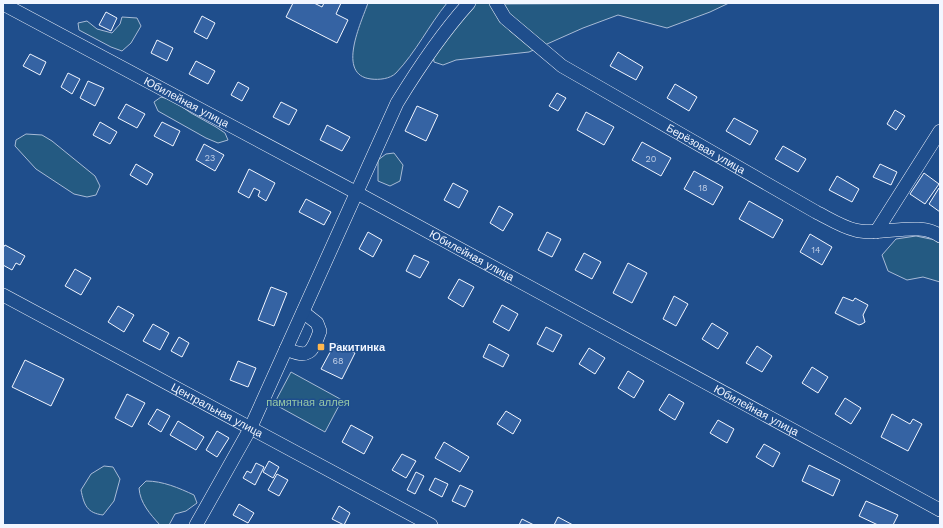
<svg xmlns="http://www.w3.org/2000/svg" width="943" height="528" font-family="'Work Sans',sans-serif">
	<rect width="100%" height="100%" fill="#1f4e8c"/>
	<!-- green -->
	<g fill="#245a82" stroke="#a8bbd7">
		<path d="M368,3H447C429,25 416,52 396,73C390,79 379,80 371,79C336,75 361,23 368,3Z"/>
		<path d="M472,3L503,4L729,3L710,12L667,28L618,15L583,28L529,52L456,60L443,65L434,62L433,53Z"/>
		<path d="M122,17L137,18L141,26L131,43L122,51L111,47L79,30L78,23L87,21L97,29L112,33L120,24Z"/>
		<path d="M161,97L172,100L191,113L216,127L225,133L228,140L218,143L206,138L158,111L154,102Z"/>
		<path d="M26,134L42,135L52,141L95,176L100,186L96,195L87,197L74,194L36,169L15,146L16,140Z"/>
		<path d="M394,153L403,165L400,181L390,186L378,181V160L386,154Z"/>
		<path d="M916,236L940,241V282L923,277L907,280L888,271L882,255L896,239Z"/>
		<path d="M291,372L342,400L325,432L274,404Z"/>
		<path d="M104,466L113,467L120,479L114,501L103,515C87,513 84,505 81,490L91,474Z"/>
		<path d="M146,481C163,481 179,488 194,495L197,503L186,511L175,514L169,525H160C150,514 140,503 139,488Z"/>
	</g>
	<!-- building -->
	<g fill="#3563a3" stroke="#f2f6ff">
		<path d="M293,3H314L322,7L324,3H341L336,14L348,20L337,43L286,17Z"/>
		<path d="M106,12L117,18L111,31L99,25Z"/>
		<path d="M202,16L215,23L207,39L194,32Z"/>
		<path d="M157,40L173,48L167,61L151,53Z"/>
		<path d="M618,52L643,67L636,80L610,66Z"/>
		<path d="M30,54L46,62L40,75L23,66Z"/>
		<path d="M196,61L215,71L208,84L189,74Z"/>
		<path d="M68,73L80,79L72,94L61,87Z"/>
		<path d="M88,81L104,88L95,106L80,98Z"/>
		<path d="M238,82L249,88L242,101L231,95Z"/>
		<path d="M675,84L697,97L689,111L667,98Z"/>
		<path d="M557,93L566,98L558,111L549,106Z"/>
		<path d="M281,102L297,110L289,125L273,117Z"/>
		<path d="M126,104L145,114L137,128L118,118Z"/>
		<path d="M417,106L438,115L426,141L405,131Z"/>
		<path d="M895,110L905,116L896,130L887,124Z"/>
		<path d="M586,112L614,127L604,145L577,130Z"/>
		<path d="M734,118L758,131L750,145L726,131Z"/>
		<path d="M100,122L117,132L110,144L93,135Z"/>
		<path d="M162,122L180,131L173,146L154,136Z"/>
		<path d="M327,125L350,137L342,151L320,140Z"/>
		<path d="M642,142L671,158L661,176L632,160Z"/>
		<path d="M204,144L224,155L215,171L196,160Z"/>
		<path d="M783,146L806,159L798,172L775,159Z"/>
		<path d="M136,164L153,174L147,185L130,175Z"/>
		<path d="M880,164L897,172L891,185L873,177Z"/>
		<path d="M249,169L275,183L266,201L258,196L260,191L254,188L249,198L238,192Z"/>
		<path d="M694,171L723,187L713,205L684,189Z"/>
		<path d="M924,173L939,184L925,204L910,194Z"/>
		<path d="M837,176L859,189L852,202L829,190Z"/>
		<path d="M453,183L468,191L459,208L444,200Z"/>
		<path d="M939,188L940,189V212L929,204Z"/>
		<path d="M306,199L331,212L324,225L299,212Z"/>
		<path d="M749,201L783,220L773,238L739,219Z"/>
		<path d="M499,206L513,214L503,231L490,223Z"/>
		<path d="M368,232L382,240L373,257L359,249Z"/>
		<path d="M547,232L561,239L552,257L538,250Z"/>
		<path d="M810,234L832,247L822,265L800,252Z"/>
		<path d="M5,245L25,256L20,265L16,263L12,270L3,265V248Z"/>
		<path d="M584,253L601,262L592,279L575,270Z"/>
		<path d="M414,255L429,262L420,278L406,271Z"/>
		<path d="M628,263L647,273L632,303L613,293Z"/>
		<path d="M75,269L91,278L81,295L65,286Z"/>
		<path d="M459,279L474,287L463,307L448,298Z"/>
		<path d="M271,287L287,293L274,326L258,320Z"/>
		<path d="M674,296L688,304L676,326L663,319Z"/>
		<path d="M843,297L853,301L855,298L868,305L863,315L865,322L862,324L859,325L835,313Z"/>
		<path d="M502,305L518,314L509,331L493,322Z"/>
		<path d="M118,306L134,315L124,332L108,322Z"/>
		<path d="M712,323L728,333L718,349L702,339Z"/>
		<path d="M153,324L169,333L160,350L143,341Z"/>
		<path d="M546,327L562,335L553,352L537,344Z"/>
		<path d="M179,337L189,343L182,357L171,351Z"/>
		<path d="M335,343L355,353L342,379L321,369Z"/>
		<path d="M489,344L509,355L503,367L483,357Z"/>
		<path d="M757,346L772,356L762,372L746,363Z"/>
		<path d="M589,348L605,358L595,374L579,364Z"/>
		<path d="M25,360L64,379L51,406L12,387Z"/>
		<path d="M238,361L256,368L248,387L230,380Z"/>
		<path d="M812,367L828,377L818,393L802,383Z"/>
		<path d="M628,371L644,381L634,398L618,388Z"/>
		<path d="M127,394L145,403L132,427L115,418Z"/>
		<path d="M669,394L684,403L675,420L659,410Z"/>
		<path d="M845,398L861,408L851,424L835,414Z"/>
		<path d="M157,409L170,416L161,432L148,424Z"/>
		<path d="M506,411L521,420L513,434L497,424Z"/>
		<path d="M892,414L910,424L913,419L922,424L908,451L881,437Z"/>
		<path d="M718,420L734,429L727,443L710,433Z"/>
		<path d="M178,421L204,437L196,450L170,435Z"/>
		<path d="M351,425L373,437L364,454L342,442Z"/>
		<path d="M217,431L229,438L217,457L206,450Z"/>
		<path d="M444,442L469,457L460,472L435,458Z"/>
		<path d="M764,444L780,453L773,467L756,457Z"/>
		<path d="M402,454L416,461L406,478L392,470Z"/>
		<path d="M269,461L279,467L273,478L263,472Z"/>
		<path d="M256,463L264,467L255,485L243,478L247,471L251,473Z"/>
		<path d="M809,465L840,480L833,496L802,481Z"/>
		<path d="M416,472L424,476L415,494L407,490Z"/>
		<path d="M277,474L288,480L279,496L268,490Z"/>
		<path d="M435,478L448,484L442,497L429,490Z"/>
		<path d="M460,485L473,491L465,507L452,501Z"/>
		<path d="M866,501L898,515L893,525H878L859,516Z"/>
		<path d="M239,504L254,513L248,523L233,515Z"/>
		<path d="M339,506L350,513L344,525L332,519Z"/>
		<path d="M558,517L573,525H554Z"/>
		<path d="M522,519L534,525H519Z"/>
	</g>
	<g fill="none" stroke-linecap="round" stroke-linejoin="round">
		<defs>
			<g id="minor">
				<path id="s1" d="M496,3L505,18L562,66L816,212C828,218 842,227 855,230C880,237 920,220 940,236"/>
				<path id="s2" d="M3,4L357,193L940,510"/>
				<path d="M876,232L940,131"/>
				<path id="s3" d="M3,295L431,525"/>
				<path d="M286,349C309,359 312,353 320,331L317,323L303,312"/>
				<path d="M196,525L250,429L397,103C419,67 441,34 469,3"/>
			</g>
		</defs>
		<!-- minor casing -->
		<use href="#minor" stroke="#f2f6ff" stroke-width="14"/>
		<!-- minor -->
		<use href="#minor" stroke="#1f4e8c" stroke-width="13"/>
	</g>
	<!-- markers -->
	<rect fill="#ffb74d" stroke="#1f4e8c" stroke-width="1.5" x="317" y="343" width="8" height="8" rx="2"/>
	<g text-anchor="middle" stroke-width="3" stroke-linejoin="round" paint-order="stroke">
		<!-- number labels -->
		<g font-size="9" fill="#c3d1e8">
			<text x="210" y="161">23</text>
			<text x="651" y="162">20</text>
			<text x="703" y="191">18</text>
			<text x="816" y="253">14</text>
			<text x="338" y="364">68</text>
		</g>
		<!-- street labels -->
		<g font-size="11" fill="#f2f6ff" stroke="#1f4e8c">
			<text dy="4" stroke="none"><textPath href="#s2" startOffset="208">Юбилейная улица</textPath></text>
			<text dy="4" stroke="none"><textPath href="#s1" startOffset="258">Берёзовая улица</textPath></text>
			<text dy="4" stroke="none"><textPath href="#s2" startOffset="532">Юбилейная улица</textPath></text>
			<text dy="4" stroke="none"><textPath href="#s3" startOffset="243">Центральная улица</textPath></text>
			<text dy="4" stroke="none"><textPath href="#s2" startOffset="856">Юбилейная улица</textPath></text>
		</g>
		<!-- poi labels -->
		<g font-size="11" font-weight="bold" fill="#f2f6ff" stroke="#1f4e8c" text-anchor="start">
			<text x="329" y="351">Ракитинка</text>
		</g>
		<!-- park labels -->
		<g font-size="11" fill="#97c8a6" stroke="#1f4e8c">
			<text x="308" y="406">памятная аллея</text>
		</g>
	</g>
	<!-- border -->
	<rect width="943" height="528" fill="none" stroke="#f2f6ff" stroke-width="8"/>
</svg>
